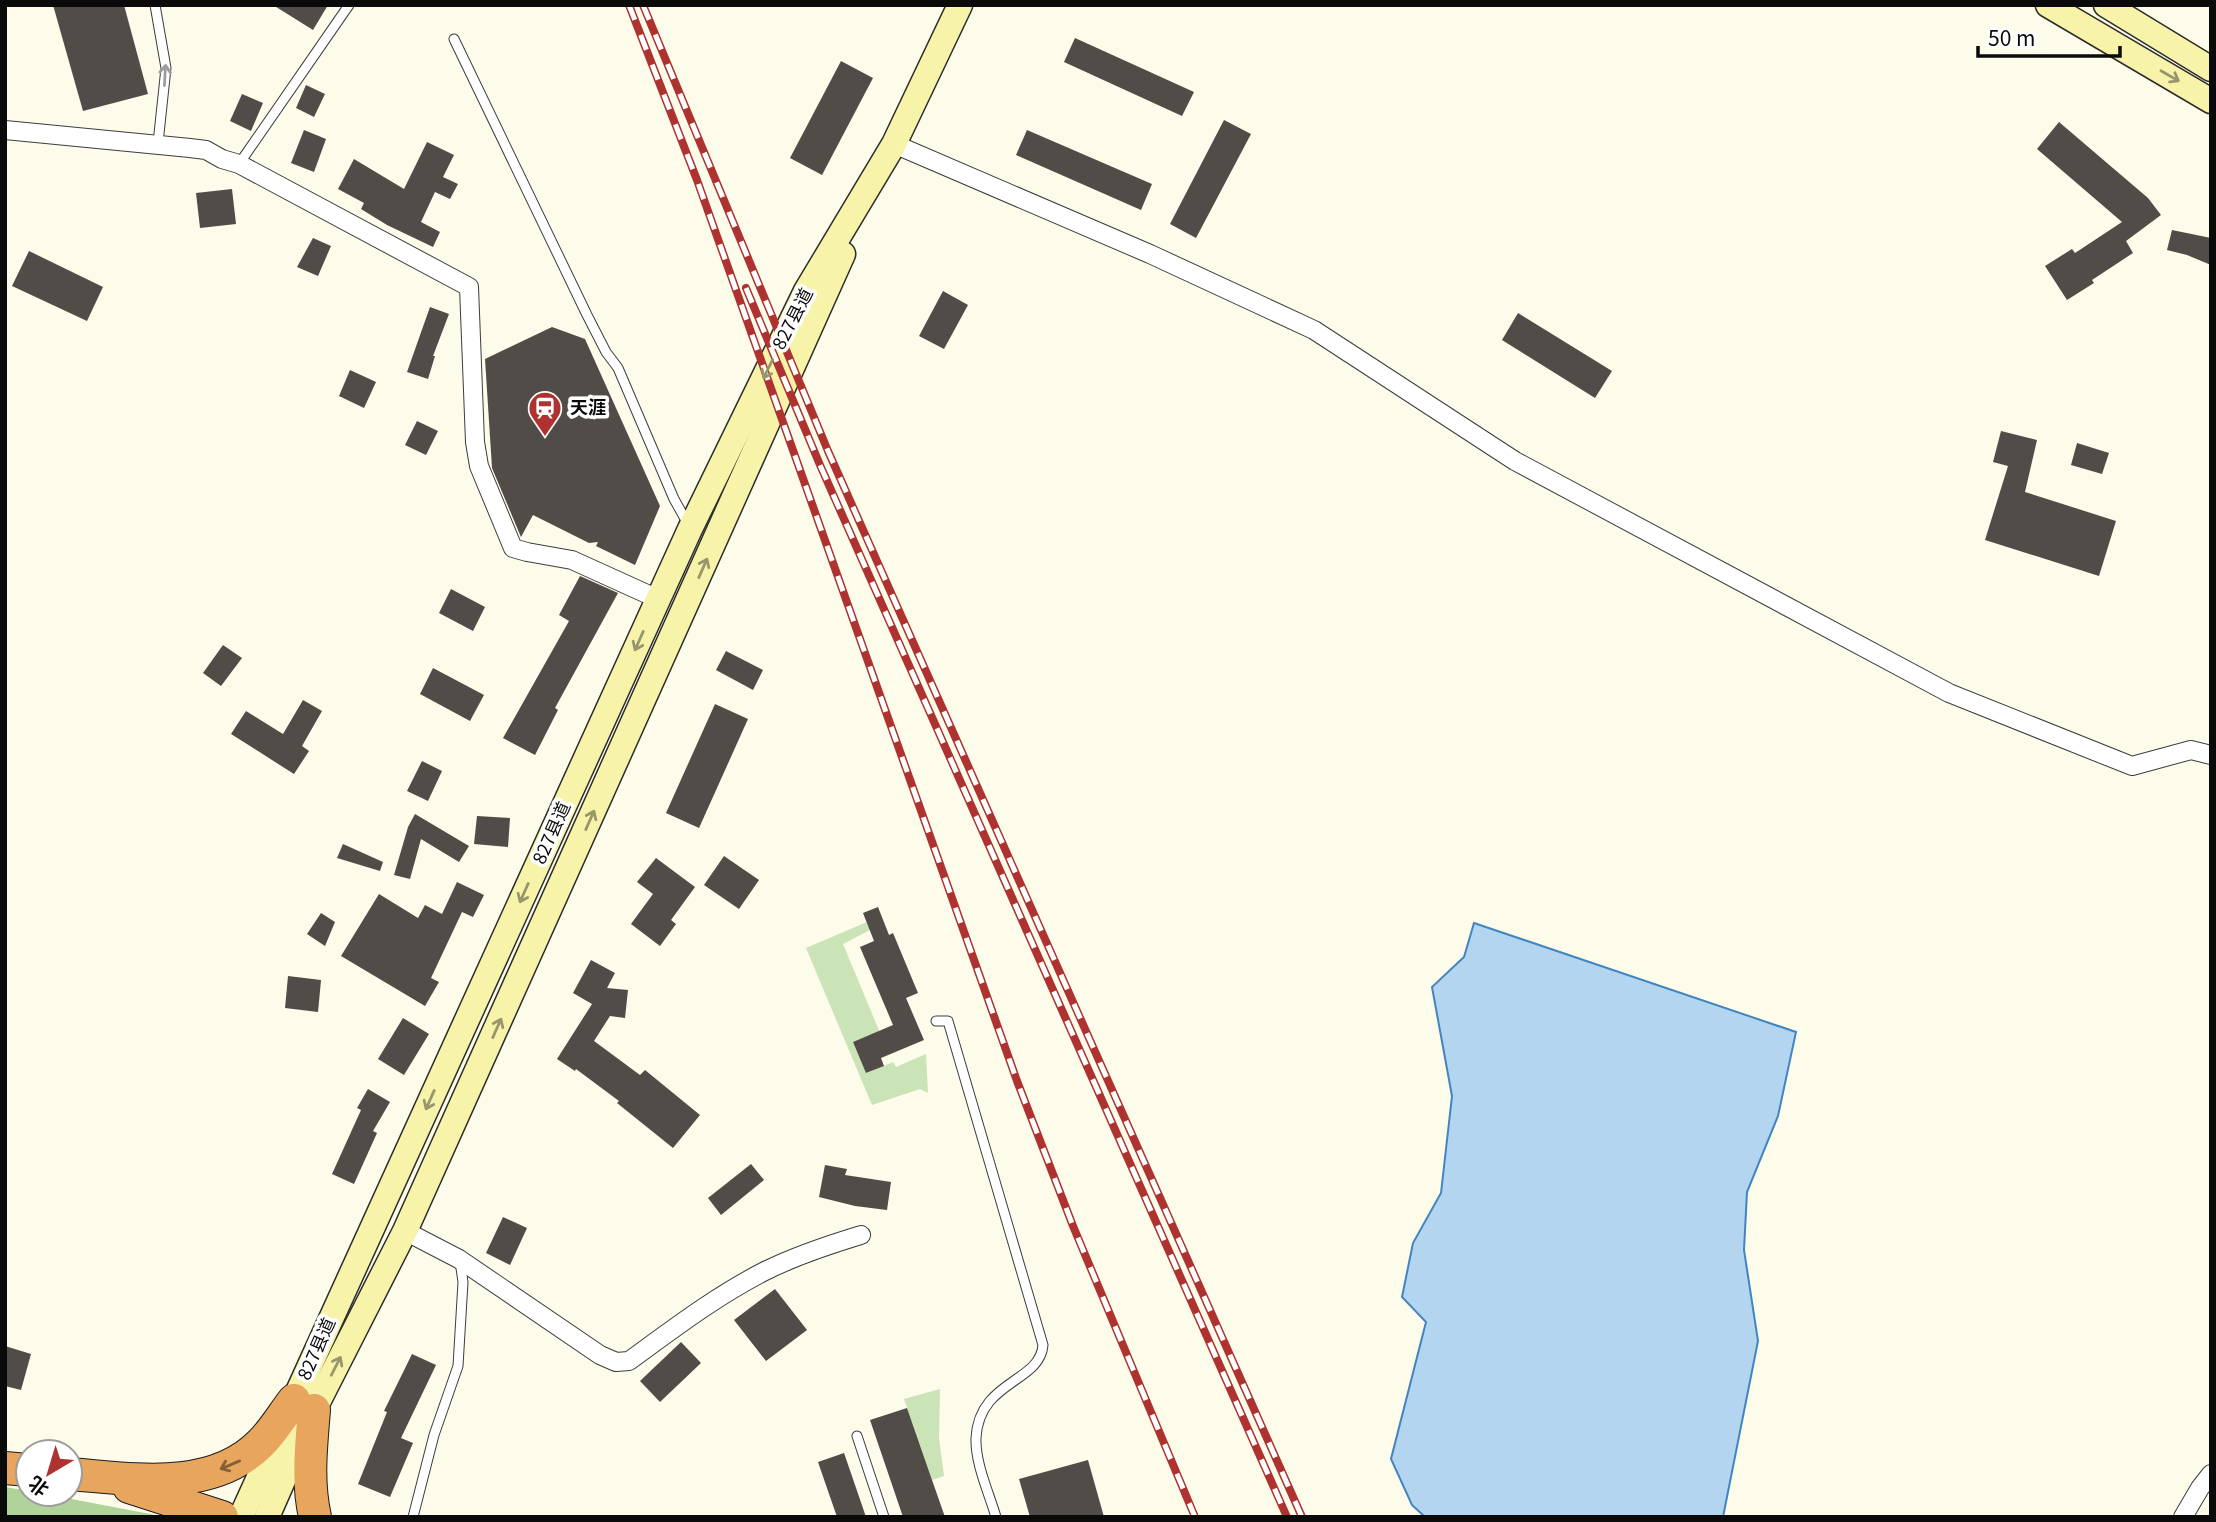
<svg xmlns="http://www.w3.org/2000/svg" width="2216" height="1522" font-family="Georgia,'Noto Sans SC',serif">
	<rect width="100%" height="100%" fill="#fdfbe9"/>
	<!-- green -->
	<g fill="#cbe4b7">
		<path d="M867,922L870,930L843,944L888,1052L870,1035L853,1042L867,1073L893,1062L896,1067L926,1054L928,1093L920,1089L872,1105L806,948Z"/>
		<path d="M940,1389L939,1438L944,1476L932,1480L904,1399Z"/>
	</g>
	<!-- forest -->
	<path fill="#afd398" d="M5,1487L28,1491V1494H45L166,1517H5Z"/>
	<!-- water -->
	<path fill="#b3d5f0" stroke="#4185c0" stroke-width="2" d="M1474,923L1796,1032L1778,1116L1747,1192L1744,1250L1758,1341L1723,1517H1425L1412,1505L1391,1459L1426,1322L1402,1297L1413,1243L1441,1193L1452,1096L1432,987L1464,957Z"/>
	<!-- building -->
	<g fill="#524c48">
		<path d="M53,5H124L148,94L83,111Z"/>
		<path d="M273,5H328L313,30Z"/>
		<path d="M1075,38L1194,92L1182,116L1064,62Z"/>
		<path d="M841,61L873,78L822,175L790,158Z"/>
		<path d="M306,85L325,94L314,117L296,108Z"/>
		<path d="M242,94L263,103L251,131L230,121Z"/>
		<path d="M1224,120L1251,134L1196,238L1170,224Z"/>
		<path d="M2059,122L2148,198L2161,215L2126,241L2133,253L2092,280L2094,283L2067,300L2045,266L2072,249L2075,253L2122,222L2037,149Z"/>
		<path d="M304,130L326,139L314,172L291,163Z"/>
		<path d="M1027,130L1152,184L1141,210L1016,155Z"/>
		<path d="M427,142L454,155L443,177L458,184L450,199L435,192L421,222L440,232L433,247L387,225L361,209L364,203L338,189L354,159L404,189Z"/>
		<path d="M232,189L236,224L200,228L196,193Z"/>
		<path d="M2172,230L2211,238V265L2187,255L2167,250Z"/>
		<path d="M313,238L331,246L318,276L297,267Z"/>
		<path d="M29,251L103,287L87,321L12,286Z"/>
		<path d="M943,291L968,305L944,349L919,336Z"/>
		<path d="M430,307L449,314L433,356H435L428,379L407,372Z"/>
		<path d="M1518,313L1612,371L1595,398L1502,340Z"/>
		<path d="M552,327L585,339L660,506L635,565L596,546L598,542L589,543L533,515L521,537L492,468L485,359Z"/>
		<path d="M350,370L376,382L364,408L339,396Z"/>
		<path d="M417,421L438,431L426,455L405,445Z"/>
		<path d="M2001,431L2037,440L2025,492L2116,521L2099,576L1985,540L2008,466L1993,462Z"/>
		<path d="M2077,443L2109,453L2102,474L2071,465Z"/>
		<path d="M580,576L618,593L555,708L558,710L535,755L503,738L569,621L559,615Z"/>
		<path d="M451,589L485,607L473,631L439,613Z"/>
		<path d="M223,645L242,658L221,686L203,673Z"/>
		<path d="M726,651L763,670L753,690L716,670Z"/>
		<path d="M433,668L484,695L470,721L420,694Z"/>
		<path d="M303,700L322,711L302,746L309,751L294,774L231,734L246,711L283,734Z"/>
		<path d="M715,704L748,719L699,828L666,813Z"/>
		<path d="M422,761L442,771L428,801L407,791Z"/>
		<path d="M415,814L469,846L459,862L421,839L410,879L394,875L408,827Z"/>
		<path d="M477,816L510,818L508,847L474,844Z"/>
		<path d="M343,844L383,862L380,871L337,858Z"/>
		<path d="M724,856L759,880L739,909L704,885Z"/>
		<path d="M656,858L695,887L671,920L676,924L660,946L631,924L653,894L637,882Z"/>
		<path d="M457,882L484,895L473,917L462,912L431,978L439,982L425,1006L341,956L379,894L418,918L425,905L442,914Z"/>
		<path d="M878,907L889,935L893,933L918,993L906,998L924,1040L881,1058L884,1066L866,1073L853,1042L893,1025L860,947L874,941L863,913Z"/>
		<path d="M321,913L335,922L325,946L307,934Z"/>
		<path d="M591,960L615,973L607,988L628,990L625,1018L610,1016L594,1041L640,1075L645,1070L700,1115L673,1148L617,1103L619,1101L576,1069L575,1071L557,1059L592,1004L573,993Z"/>
		<path d="M288,976L321,980L318,1012L285,1008Z"/>
		<path d="M403,1018L429,1034L404,1075L378,1059Z"/>
		<path d="M368,1089L390,1102L373,1131L377,1133L354,1184L332,1174L361,1110L357,1108Z"/>
		<path d="M751,1164L764,1180L721,1215L708,1198Z"/>
		<path d="M825,1165L847,1169L845,1175L891,1182L887,1210L855,1206L819,1197Z"/>
		<path d="M503,1217L527,1228L510,1265L486,1253Z"/>
		<path d="M775,1289L807,1330L766,1361L734,1320Z"/>
		<path d="M681,1342L701,1363L660,1402L640,1381Z"/>
		<path d="M5,1346L31,1354L21,1390L5,1386Z"/>
		<path d="M412,1354L436,1365L401,1438L413,1443L390,1497L358,1484L387,1412L384,1411Z"/>
		<path d="M907,1408L932,1480L945,1517H903L870,1420Z"/>
		<path d="M844,1453L866,1517H837L818,1462Z"/>
		<path d="M1088,1460L1104,1517H1030L1019,1479Z"/>
	</g>
	<g fill="none" stroke-linecap="round" stroke-linejoin="round">
		<defs>
			<g id="service">
				<path d="M155,5L166,68L158,143"/>
				<path d="M454,39L587,315L606,352L618,368L674,499L688,524"/>
				<path d="M239,164L349,5"/>
				<path d="M936,1021H948L1043,1345C1040,1383 979,1380 976,1438C975,1463 989,1493 996,1517"/>
				<path d="M857,1436L884,1517"/>
				<path d="M413,1517L434,1435L458,1366L463,1282L460,1261"/>
			</g>
			<g id="minor">
				<path d="M5,130L190,148L206,150L222,159L239,164L469,287L475,442L479,466L513,548L527,552L572,560L658,599"/>
				<path d="M894,144L1150,254L1314,330L1515,461L1949,693L2132,766L2191,750L2211,755"/>
				<path d="M405,1231L459,1259L600,1355L616,1362L629,1361C673,1329 716,1296 765,1271C795,1256 828,1245 861,1235"/>
				<path d="M2183,1517L2200,1488L2211,1474"/>
			</g>
			<g id="secondary">
				<path d="M2048,5L2211,101"/>
				<path d="M2106,5L2211,69"/>
				<path d="M241,1517L690,529L806,291L894,144L960,5"/>
				<path d="M267,1517L314,1410L405,1231L843,254"/>
			</g>
			<g id="motorway">
				<path d="M314,1410C311,1447 307,1481 315,1517"/>
				<path d="M5,1468L28,1470"/>
				<path d="M70,1474C133,1479 212,1493 261,1443C274,1430 283,1414 294,1400"/>
				<path d="M129,1487L222,1517"/>
			</g>
		</defs>
		<!-- service casing -->
		<use href="#service" stroke="#3d3d3d" stroke-width="11"/>
		<!-- minor casing -->
		<use href="#minor" stroke="#3d3d3d" stroke-width="20"/>
		<!-- secondary casing -->
		<use href="#secondary" stroke="#2c2c2c" stroke-width="27"/>
		<!-- motorway casing -->
		<use href="#motorway" stroke="#1b1b1b" stroke-width="34"/>
		<!-- service -->
		<use href="#service" stroke="#fff" stroke-width="9"/>
		<!-- minor -->
		<use href="#minor" stroke="#fff" stroke-width="18"/>
		<!-- secondary -->
		<use href="#secondary" stroke="#f7f4aa" stroke-width="24"/>
		<!-- motorway -->
		<use href="#motorway" stroke="#e7a55e" stroke-width="32"/>
		<defs>
			<g id="rail">
				<path d="M629,5L697,180L1017,1081L1073,1226L1195,1517"/>
				<path d="M643,5L828,451L1302,1517"/>
				<path d="M746,288L820,465L1287,1517"/>
			</g>
		</defs>
		<!-- rail casing -->
		<use href="#rail" stroke="#ad3230" stroke-width="8"/>
		<!-- rail -->
		<use href="#rail" stroke="#fff" stroke-width="5" stroke-dasharray="16" stroke-linecap="butt"/>
	</g>
	<!-- one-way arrows -->
	<defs><path id="oneway-shaft" d="M-6 0H5M1.5-3L5.5 0L1.5 3" fill="none" stroke-width="1.6" stroke-linecap="round" stroke-linejoin="round" transform="scale(1.75)"/></defs>
	<use stroke="#9d9d9d" href="#oneway-shaft" transform="translate(165 75) rotate(-87)"/>
	<g stroke="#98966a">
		<use href="#oneway-shaft" transform="translate(2170 76) rotate(30)"/>
		<use href="#oneway-shaft" transform="translate(768 369) rotate(116)"/>
		<use href="#oneway-shaft" transform="translate(703 568) rotate(-66)"/>
		<use href="#oneway-shaft" transform="translate(639 641) rotate(114)"/>
		<use href="#oneway-shaft" transform="translate(590 820) rotate(-66)"/>
		<use href="#oneway-shaft" transform="translate(524 893) rotate(114)"/>
		<use href="#oneway-shaft" transform="translate(497 1028) rotate(-66)"/>
		<use href="#oneway-shaft" transform="translate(430 1100) rotate(114)"/>
		<use href="#oneway-shaft" transform="translate(336 1366) rotate(-63)"/>
	</g>
	<use stroke="#845f38" href="#oneway-shaft" transform="translate(230 1465) rotate(157)"/>
	<!-- icons -->
	<defs>
		<symbol id="station-pin" viewBox="-11 -11 22 30"><path d="M0 17L-7.5 6A9.5 9.5 0 1 1 7.5 6Z" fill="#ad3230" stroke="#fff"/><path d="M-3-6H3Q5-6 5-4V2Q5 4 3 4L4.5 6H3L1.5 4h-3L-3 6H-4.5L-3 4Q-5 4-5 2V-4Q-5-6-3-6ZM-3.5-4v3h7v-3ZM-3.5 1v1.5H-2V1ZM2 1v1.5H3.5V1Z" fill="#fff"/></symbol>
	</defs>
	<g fill-rule="evenodd">
		<use href="#station-pin" x="526" y="389" width="38" height="52"/>
	</g>
	<g text-anchor="middle" stroke-width="7" stroke-linejoin="round" paint-order="stroke">
		<!-- street labels -->
		<g font-size="18" fill="#0a0a0a" stroke="#fff">
			<text transform="translate(793 319) rotate(-63)" y="6">827县道</text>
			<text transform="translate(552 833) rotate(-66)" y="6">827县道</text>
			<text transform="translate(317 1349) rotate(-66)" y="6">827县道</text>
		</g>
		<!-- poi labels -->
		<g font-size="18" font-weight="bold" fill="#0a0a0a" stroke="#fff" text-anchor="start">
			<text x="570" y="414">天涯</text>
		</g>
	</g>
	<!-- border -->
	<rect width="2216" height="1522" fill="none" stroke="#0a0a0a" stroke-width="14"/>
	<!-- north arrow -->
	<g transform="translate(49 1473) rotate(218)"><circle r="33" fill="#ffffff" stroke="#9d9d9d" stroke-width="2"/>
	<path d="M0-5L12 26L0 18L-12 26Z" fill="#ad3230"/>
	<text y="-10" font-size="19" font-weight="bold" text-anchor="middle" fill="#0a0a0a">北</text>
	</g>
	<!-- scale -->
	<path d="M1978 46v10h142v-10" fill="none" stroke="#0a0a0a" stroke-width="3.5"/>
	<text x="1988" y="46" font-size="21" fill="#0a0a0a" stroke="#ffffff" stroke-width="5" paint-order="stroke">50 m</text>
</svg>
